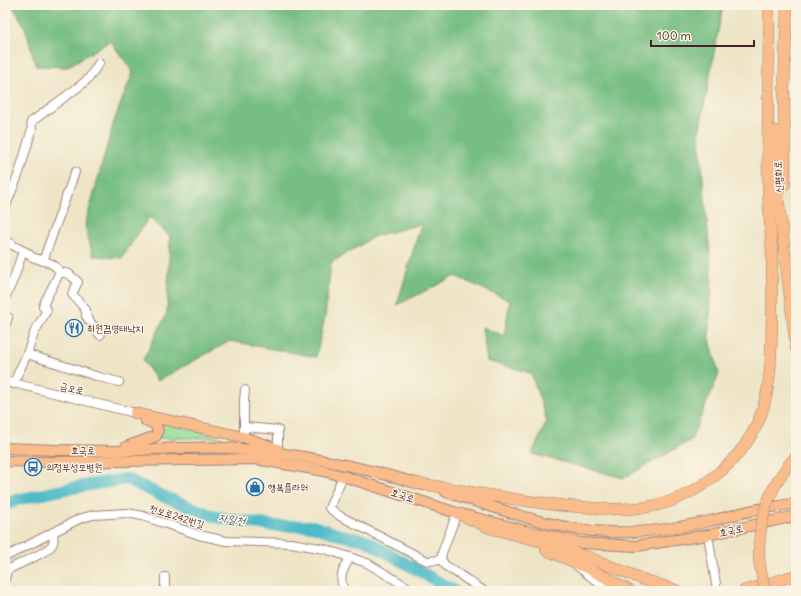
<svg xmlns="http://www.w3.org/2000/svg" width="801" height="596" font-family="Delius,'Poor Story',sans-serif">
	<rect width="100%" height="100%" fill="#fcf5e5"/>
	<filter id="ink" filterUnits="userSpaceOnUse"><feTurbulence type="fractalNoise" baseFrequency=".025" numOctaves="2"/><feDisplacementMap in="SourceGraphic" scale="8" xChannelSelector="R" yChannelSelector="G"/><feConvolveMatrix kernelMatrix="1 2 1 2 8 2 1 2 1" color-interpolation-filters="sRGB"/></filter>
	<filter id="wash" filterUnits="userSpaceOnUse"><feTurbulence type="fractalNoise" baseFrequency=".012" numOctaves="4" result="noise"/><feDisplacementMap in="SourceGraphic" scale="16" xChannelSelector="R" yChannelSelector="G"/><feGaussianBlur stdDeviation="0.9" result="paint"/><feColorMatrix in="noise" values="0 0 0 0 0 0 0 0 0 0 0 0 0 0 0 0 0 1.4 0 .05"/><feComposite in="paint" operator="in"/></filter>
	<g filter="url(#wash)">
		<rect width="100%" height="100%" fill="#eee5c7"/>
		<!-- green -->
		<path fill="#94df9b" stroke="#6f7f63" d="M160,422L223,438H159Z"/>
		<!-- forest -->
		<path fill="#77be83" stroke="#606e57" d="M12,5H723L699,133L712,278L709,336L719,374L691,440L624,478L532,454L547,421L531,373L487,361L482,327L504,336L510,301L455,276L397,305L421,224L375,236L331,263L325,317L316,357L230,341L157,381L143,360L167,313L170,236L149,217L122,258L93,256L85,225L114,121L133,72L110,41L67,67L36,66L25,27Z"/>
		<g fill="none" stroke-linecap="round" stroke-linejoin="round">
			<!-- river -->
			<path stroke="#4dbac8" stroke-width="12" d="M5,505L16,500L71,488L127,479L160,495L216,517L273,526H313L340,535L365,540L454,591"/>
		</g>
	</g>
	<g filter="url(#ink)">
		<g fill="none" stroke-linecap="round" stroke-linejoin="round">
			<defs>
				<g id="minor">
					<path d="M5,208L19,173L32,129L31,122L81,85L89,78L99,63"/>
					<path d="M5,239L14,246L28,253L32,257L50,263L56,267L60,272L45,301L43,307L47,310L34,333L27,354L13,384"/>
					<path d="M43,261L75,172"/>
					<path d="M60,272L69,274L78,282L72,294L86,310V316L100,335"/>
					<path d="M5,298L14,278L23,251"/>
					<path d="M5,316L8,317L5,326"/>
					<path d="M27,354L99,377L119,382"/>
					<path d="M5,381L135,413"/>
					<path d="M245,427L278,430V449"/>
					<path d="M244,431V400L245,390"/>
					<path d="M343,476L329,508L340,516L427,561L441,560"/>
					<path d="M457,513L442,553L441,560L446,566L484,591"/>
					<path d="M708,535L716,584"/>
					<path d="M5,557L79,519L93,515L127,513L143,516L199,535L226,541L291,543L325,549L367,563L414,591"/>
					<path d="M576,565L609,591"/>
					<path d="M5,579L7,570C18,564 45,554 52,545C55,541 53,536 53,532"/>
					<path d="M163,591L165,588V577"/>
					<path d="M345,591C337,577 344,569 350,557"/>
				</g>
				<g id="major">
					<path d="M135,413L243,437L278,449"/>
					<path d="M126,447L156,436C161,426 153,423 145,420"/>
					<path d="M5,448C42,450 80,451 117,451C153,450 191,446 227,448C294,452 359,466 423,485"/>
					<path d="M5,461L54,462L255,459L319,470L343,476L457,513L526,531L581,543L636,546L708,535L796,516"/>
					<path d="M446,492C499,508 552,530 608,532C641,534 677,528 710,521C725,518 739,513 754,510C768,507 782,506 796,503"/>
				</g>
				<g id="highway">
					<path d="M769,5V24"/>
					<path d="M775,131L779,205L796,348"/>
					<path d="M785,184L784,90L787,5"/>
					<path d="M416,483C466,491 517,501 568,506C594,508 620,511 647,507C670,504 692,493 711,479C772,434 771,382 772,313C772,293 772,274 772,254C771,230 768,207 768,183C767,128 769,72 769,17"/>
					<path d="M457,513L490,528L543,542L593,559L642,579L678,591"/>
					<path d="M546,550L590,569L630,591"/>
					<path d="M744,591L796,575"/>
				</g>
			</defs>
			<!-- minor casing -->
			<use href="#minor" stroke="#9c8279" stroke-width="10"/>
			<!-- major casing -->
			<use href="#major" stroke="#9c8279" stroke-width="12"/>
			<!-- highway casing -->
			<use href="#highway" stroke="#9c8279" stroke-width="12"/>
			<!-- minor -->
			<use href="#minor" stroke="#fff" stroke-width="8"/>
			<!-- major -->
			<use href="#major" stroke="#fabc8b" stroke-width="10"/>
			<!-- highway -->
			<use href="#highway" stroke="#fabc8b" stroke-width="11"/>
			<defs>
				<path id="highway-bridge" d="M765,591C763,579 759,567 759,555C758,519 771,482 796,457"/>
			</defs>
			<!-- highway-bridge casing -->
			<use href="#highway-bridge" stroke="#9c8279" stroke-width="12" stroke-linecap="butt"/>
			<!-- highway-bridge -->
			<use href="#highway-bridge" stroke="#fabc8b" stroke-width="11"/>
		</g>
	</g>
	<!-- icons -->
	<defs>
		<symbol id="restaurant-ring" viewBox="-11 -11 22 22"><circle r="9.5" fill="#fcf5e5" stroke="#1f6fb2" stroke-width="1.5"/><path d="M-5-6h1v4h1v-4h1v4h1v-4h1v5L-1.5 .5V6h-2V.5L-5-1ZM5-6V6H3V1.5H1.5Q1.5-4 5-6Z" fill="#1f6fb2"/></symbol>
		<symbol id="bus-ring" viewBox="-11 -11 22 22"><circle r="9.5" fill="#fcf5e5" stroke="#1f6fb2" stroke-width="1.5"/><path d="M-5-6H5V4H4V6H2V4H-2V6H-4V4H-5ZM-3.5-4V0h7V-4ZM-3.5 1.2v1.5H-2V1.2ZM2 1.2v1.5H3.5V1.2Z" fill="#1f6fb2"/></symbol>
		<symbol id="shop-ring" viewBox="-11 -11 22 22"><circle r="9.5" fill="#fcf5e5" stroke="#1f6fb2" stroke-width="1.5"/><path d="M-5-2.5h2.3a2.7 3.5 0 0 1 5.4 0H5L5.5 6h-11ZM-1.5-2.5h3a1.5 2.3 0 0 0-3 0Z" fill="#1f6fb2"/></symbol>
	</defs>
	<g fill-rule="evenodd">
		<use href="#restaurant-ring" x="64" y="318" width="20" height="20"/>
		<use href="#bus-ring" x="23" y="457" width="20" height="20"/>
		<use href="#shop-ring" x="245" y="477" width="20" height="20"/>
	</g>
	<g text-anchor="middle" stroke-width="3" stroke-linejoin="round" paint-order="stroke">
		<!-- street labels -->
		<g font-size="10" fill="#4a1f2b" stroke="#fcf5e5">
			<text transform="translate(778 177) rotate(-93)" y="4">신평화로</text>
			<text transform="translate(72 388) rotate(14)" y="4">금오로</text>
			<text transform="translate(83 450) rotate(1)" y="4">호국로</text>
			<text transform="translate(403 495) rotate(18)" y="4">호국로</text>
			<text transform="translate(177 516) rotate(18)" y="4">천보로242번길</text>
			<text transform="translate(731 530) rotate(-12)" y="4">호국로</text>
		</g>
		<!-- poi labels -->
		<g font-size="10" fill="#4a1f2b" stroke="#fcf5e5" text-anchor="start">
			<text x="87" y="332">최원겸명태낙지</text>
			<text x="46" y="471">의정부성모병원</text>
			<text x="268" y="491">행복플라워</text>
		</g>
		<!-- water labels -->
		<g font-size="11" font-style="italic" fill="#4b5562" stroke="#fcf5e5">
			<text transform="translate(232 519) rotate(10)" y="4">자일천</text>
		</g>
	</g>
	<!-- margin -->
	<rect width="801" height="596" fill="none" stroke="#fcf5e5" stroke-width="20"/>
	<!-- scale -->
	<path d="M651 40v6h103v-6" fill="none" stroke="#4a1f2b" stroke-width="2"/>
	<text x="657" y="40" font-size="12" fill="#4a1f2b" stroke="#fcf5e5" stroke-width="3" paint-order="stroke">100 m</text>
</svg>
